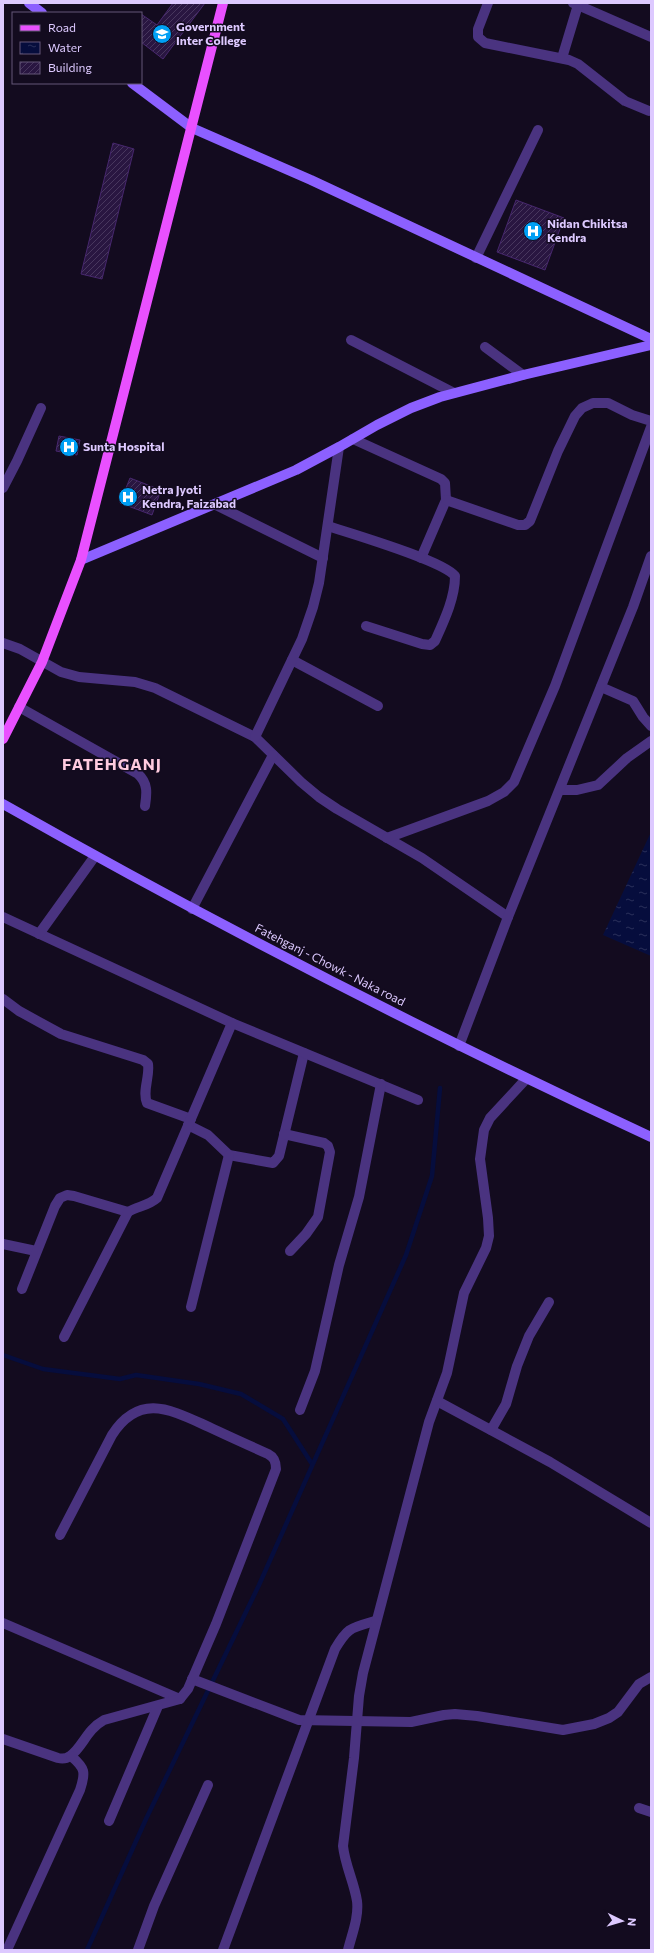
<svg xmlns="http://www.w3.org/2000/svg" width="654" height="1953" font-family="Commissioner,sans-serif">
	<defs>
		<pattern id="water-ripples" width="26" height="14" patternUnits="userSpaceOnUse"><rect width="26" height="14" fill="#060d3d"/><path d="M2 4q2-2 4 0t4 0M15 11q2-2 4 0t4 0" fill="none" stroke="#2a2f5a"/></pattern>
		<pattern id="building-hatch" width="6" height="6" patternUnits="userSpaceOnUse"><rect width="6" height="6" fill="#291641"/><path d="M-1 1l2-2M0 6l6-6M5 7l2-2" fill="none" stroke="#48375e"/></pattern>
	</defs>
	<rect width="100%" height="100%" fill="#130b1f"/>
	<!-- water -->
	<path fill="url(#water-ripples)" d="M651,832V956L603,935Z"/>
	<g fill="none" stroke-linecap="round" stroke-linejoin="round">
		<!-- stream -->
		<g stroke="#060d3d" stroke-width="4.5">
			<path d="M3,1355L43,1369L120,1379L136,1375L199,1384L241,1394L283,1419L312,1464"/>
			<path d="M87,1950L146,1819L259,1585L406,1255L432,1176L440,1088"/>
		</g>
	</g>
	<!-- building -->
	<g fill="url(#building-hatch)" stroke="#47276e">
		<path d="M173,3H205L163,59L141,42V14L157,25Z"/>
		<path d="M113,143L134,149L102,279L81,274Z"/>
		<path d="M516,200L564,218L545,270L497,252Z"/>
		<path d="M59,436L80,440L77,455L56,451Z"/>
		<path d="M130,478L161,490L152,515L120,503Z"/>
	</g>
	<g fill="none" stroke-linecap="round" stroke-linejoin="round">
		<!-- street -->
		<g stroke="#4a3380" stroke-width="10">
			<path d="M488,3L478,29V37L485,43L569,60L578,64L625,101L649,111"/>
			<path d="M573,3L651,37"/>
			<path d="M562,58L578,5"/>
			<path d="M476,258L538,130"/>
			<path d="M351,340L454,393"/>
			<path d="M485,347L523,375"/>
			<path d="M353,439L441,479L445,483L446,500L421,558"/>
			<path d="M3,488L17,461L41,408"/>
			<path d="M446,500L518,525H525L530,521L558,451L575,416L582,408L593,403H608L632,415L651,421"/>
			<path d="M216,505L323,558"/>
			<path d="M328,526C352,534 442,560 455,576C455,598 444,621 435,641L430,645L422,644L366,626"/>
			<path d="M3,643L20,649L61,672L79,677L135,682L155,688L255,737L301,782L319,797L337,809L422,858L508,917"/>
			<path d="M292,660L378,706"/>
			<path d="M601,687L633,701L643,717L651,726"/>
			<path d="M19,707L138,774C148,783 147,793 145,806"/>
			<path d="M255,737L302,639L313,607L319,583L339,447"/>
			<path d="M560,790H577L598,785L627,758L651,741"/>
			<path d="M387,838L488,801L504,792L514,782L555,686L651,427"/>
			<path d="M192,909L273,755"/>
			<path d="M3,917L232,1023"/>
			<path d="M39,934L95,856"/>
			<path d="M3,999L19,1011L61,1034L143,1060L148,1064C150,1077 142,1091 147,1103L191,1119"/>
			<path d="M459,1046L508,917L633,607L651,556"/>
			<path d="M188,1125L208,1135L229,1155L273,1163L279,1156L304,1053"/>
			<path d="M284,1134L324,1143L328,1146L330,1152L318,1217L306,1234L290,1251"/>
			<path d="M3,1244L36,1251"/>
			<path d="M22,1289L55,1206L60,1198L67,1195L74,1196L128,1212"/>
			<path d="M191,1307L229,1155"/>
			<path d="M64,1337L128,1212C138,1206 148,1206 157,1198L232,1023L418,1100"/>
			<path d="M437,1401L550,1462L651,1523"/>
			<path d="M300,1410L315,1371L339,1265L359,1197L381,1084"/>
			<path d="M491,1430L506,1404L517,1366L529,1336L549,1302"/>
			<path d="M3,1623L180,1699"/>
			<path d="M192,1679L299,1720L411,1722L444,1715L455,1714L477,1716L563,1730L594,1724L609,1718L618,1712L639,1684L651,1677"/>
			<path d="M3,1739L58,1758C62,1759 66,1759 70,1756C83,1747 86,1730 104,1720L180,1699L188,1689L216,1624L276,1469C276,1461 274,1457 268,1454C248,1445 228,1436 209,1427C171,1410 140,1392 112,1435L60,1535"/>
			<path d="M639,1808L651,1812"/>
			<path d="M109,1821L158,1706"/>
			<path d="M7,1950L80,1790C86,1772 85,1768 71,1756"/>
			<path d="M138,1950L154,1906L208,1785"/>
			<path d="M223,1950L335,1649C348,1627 351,1628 375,1621"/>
			<path d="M348,1950C352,1934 359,1917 357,1901C354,1882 345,1865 343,1846L354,1758L359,1696L363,1673L429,1422L447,1373L464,1293L486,1248L489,1236L488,1218L480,1159L484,1130L490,1118L526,1079"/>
		</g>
		<!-- secondary -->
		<g stroke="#8c60ff" stroke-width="10">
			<path d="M29,3L42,13"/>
			<path d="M132,83L192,128L311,180L651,339"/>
			<path d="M81,560L296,470L339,447L377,425L411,408L440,397L523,375L651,345"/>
			<path d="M3,804C215,924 431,1035 651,1137"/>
		</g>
		<!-- primary -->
		<path stroke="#e950ff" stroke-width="10" d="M3,739L42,662L81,560L223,3"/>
	</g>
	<!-- icons -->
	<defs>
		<symbol id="university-disc" viewBox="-11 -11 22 22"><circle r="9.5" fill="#009ff4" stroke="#130b1f"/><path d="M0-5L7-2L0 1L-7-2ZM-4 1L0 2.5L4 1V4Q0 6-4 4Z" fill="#fff"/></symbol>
		<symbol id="hospital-disc" viewBox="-11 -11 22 22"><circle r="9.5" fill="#009ff4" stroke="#130b1f"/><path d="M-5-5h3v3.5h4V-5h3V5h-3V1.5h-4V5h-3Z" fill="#fff"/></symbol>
	</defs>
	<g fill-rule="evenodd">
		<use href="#university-disc" x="151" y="23" width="22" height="22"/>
		<use href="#hospital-disc" x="522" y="220" width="22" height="22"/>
		<use href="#hospital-disc" x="58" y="436" width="22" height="22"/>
		<use href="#hospital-disc" x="117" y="486" width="22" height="22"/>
	</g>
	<g text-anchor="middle" stroke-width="3" stroke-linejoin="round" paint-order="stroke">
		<!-- poi labels -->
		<g font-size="12" font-weight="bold" fill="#ddc9ff" stroke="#130b1f" text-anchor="start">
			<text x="176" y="31">Government<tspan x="176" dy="14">Inter College</tspan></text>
			<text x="547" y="228">Nidan Chikitsa<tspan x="547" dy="14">Kendra</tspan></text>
			<text x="83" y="451">Sunta Hospital</text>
			<text x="142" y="494">Netra Jyoti<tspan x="142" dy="14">Kendra, Faizabad</tspan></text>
		</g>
		<!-- street labels -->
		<g font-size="12" fill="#ddc9ff" stroke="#130b1f">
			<text transform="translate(330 965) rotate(27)" y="4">Fatehganj - Chowk - Naka road</text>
		</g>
		<!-- district labels -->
		<g font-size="16" font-weight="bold" letter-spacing="1" fill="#ffcbdf" stroke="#130b1f">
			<text x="112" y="770">FATEHGANJ</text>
		</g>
	</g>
	<!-- border -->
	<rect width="654" height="1953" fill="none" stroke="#ddc9ff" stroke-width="8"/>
	<!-- legend -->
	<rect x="12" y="12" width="130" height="72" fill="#130b1f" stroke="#645779"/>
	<rect x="20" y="25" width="20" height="6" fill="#e950ff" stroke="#645779"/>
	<text x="48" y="32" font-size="12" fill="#ddc9ff">Road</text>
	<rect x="20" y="42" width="20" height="12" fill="url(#water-ripples)" stroke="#645779"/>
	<text x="48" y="52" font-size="12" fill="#ddc9ff">Water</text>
	<rect x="20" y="62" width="20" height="12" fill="url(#building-hatch)" stroke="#645779"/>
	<text x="48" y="72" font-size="12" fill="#ddc9ff">Building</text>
	<!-- north arrow -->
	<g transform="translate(622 1921) rotate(95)" stroke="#130b1f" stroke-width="3" paint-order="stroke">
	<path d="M0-3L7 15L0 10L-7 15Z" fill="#ddc9ff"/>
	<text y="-6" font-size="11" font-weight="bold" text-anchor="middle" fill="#ddc9ff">N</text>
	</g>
</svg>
